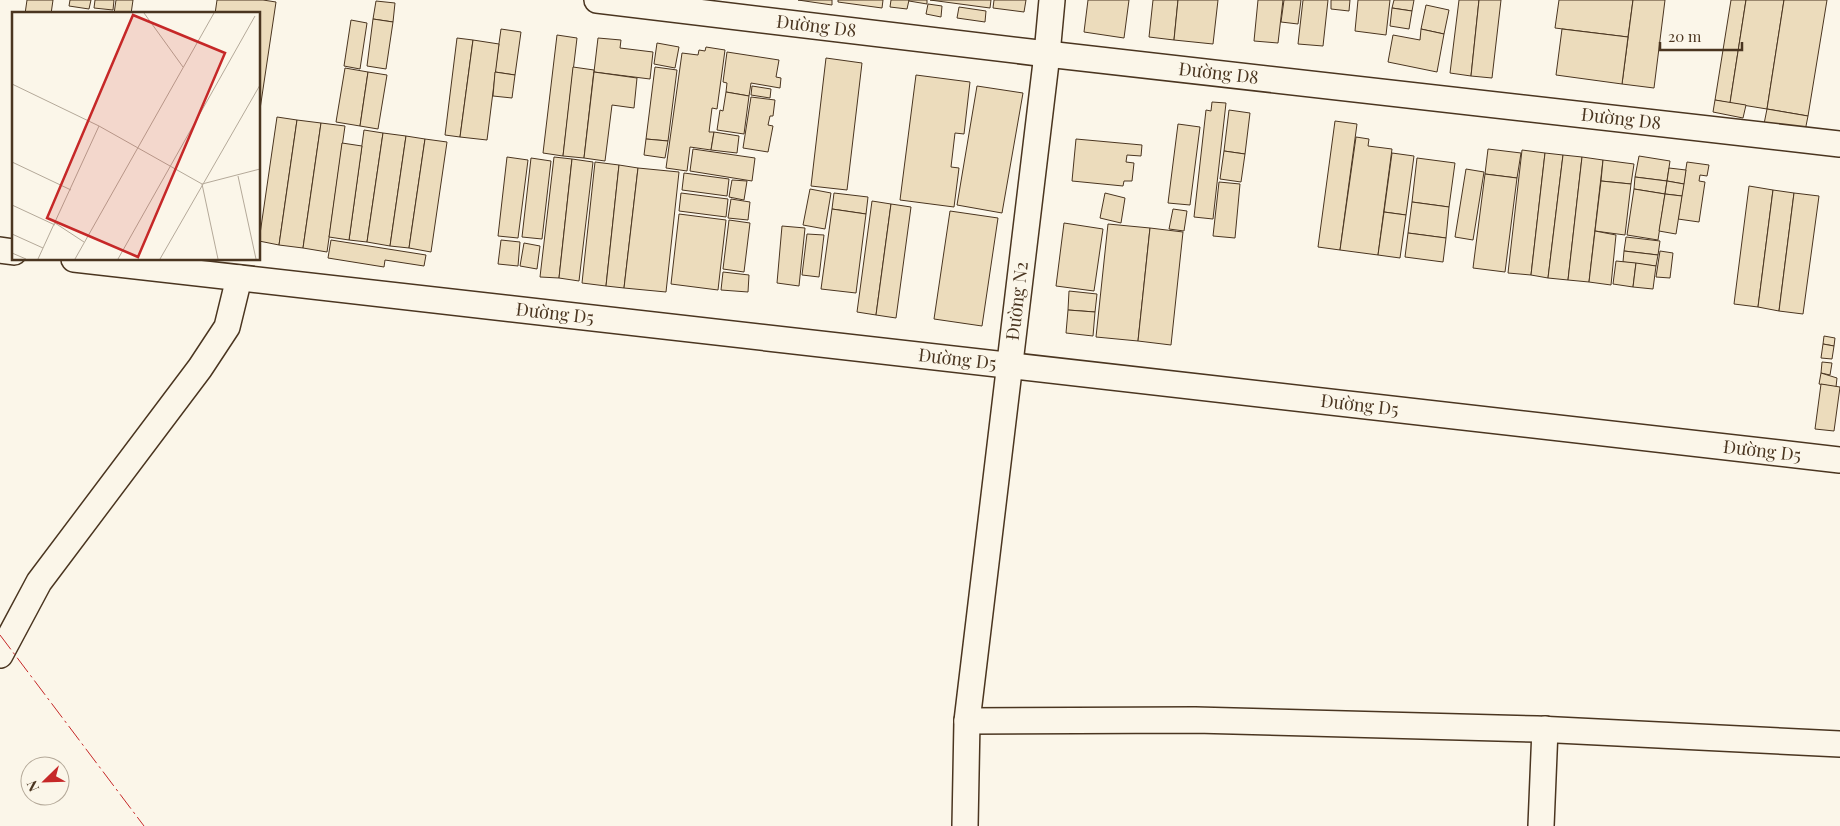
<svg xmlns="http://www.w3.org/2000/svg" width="1840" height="826" font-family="'Playfair Display',serif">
	<rect width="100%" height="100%" fill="#fbf6e9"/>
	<!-- building -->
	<g fill="#ecdcbc" stroke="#4a3520">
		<path d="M27,0H53L51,14H25Z"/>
		<path d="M70,0H91L89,9L69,6Z"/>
		<path d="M95,0H114L113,10L94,8Z"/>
		<path d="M116,0H133L131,14H114Z"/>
		<path d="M217,0H263L276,2L259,116V14H215Z"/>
		<path d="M798,0H832V5Z"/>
		<path d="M838,0H883L882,8L838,2Z"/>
		<path d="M891,0H909L907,9L890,7Z"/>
		<path d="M909,0H927V4L909,1Z"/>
		<path d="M930,0H991L990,8Z"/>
		<path d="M994,0H1026L1024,12L993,8Z"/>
		<path d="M1088,0H1129L1124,38L1084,32Z"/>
		<path d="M1153,0H1178L1174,40L1149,37Z"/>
		<path d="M1178,0H1218L1213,44L1174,40Z"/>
		<path d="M1258,0H1283L1278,43L1254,41Z"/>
		<path d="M1284,0H1301L1298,24L1281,22Z"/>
		<path d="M1303,0H1328L1323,46L1298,44Z"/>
		<path d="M1331,0H1350L1349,11L1331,9Z"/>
		<path d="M1358,0H1390L1386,35L1355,31Z"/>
		<path d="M1394,0H1414L1412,11L1392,8Z"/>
		<path d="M1459,0H1479L1471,76L1450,73Z"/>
		<path d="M1479,0H1501L1492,78L1471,76Z"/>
		<path d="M1559,0H1633L1628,37L1555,28Z"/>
		<path d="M1633,0H1665L1654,88L1622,84Z"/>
		<path d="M1731,0H1746L1730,103L1715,100Z"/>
		<path d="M1746,0H1784L1767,109L1730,103Z"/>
		<path d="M1784,0H1827L1808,116L1767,109Z"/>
		<path d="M376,1L395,3L393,22L373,19Z"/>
		<path d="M928,4L942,6L941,17L926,14Z"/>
		<path d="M1426,5L1449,10L1444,34L1421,29Z"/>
		<path d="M959,7L986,11L985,22L957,18Z"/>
		<path d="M1392,8L1412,11L1409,29L1390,26Z"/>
		<path d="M373,19L393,22L386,69L367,66Z"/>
		<path d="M351,20L367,23L360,69L344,66Z"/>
		<path d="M501,29L521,32L515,75L495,72Z"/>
		<path d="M1421,29L1444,34L1437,72L1388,62L1393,35L1420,40Z"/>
		<path d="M1562,29L1628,37L1622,84L1556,75Z"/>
		<path d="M557,35L577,38L563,156L543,153Z"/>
		<path d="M457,38L473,40L460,137L445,135Z"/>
		<path d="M598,38L621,40L620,48L653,52L650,79L594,72Z"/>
		<path d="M473,40L499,44L487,140L460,137Z"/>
		<path d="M657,43L679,47L675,68L654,64Z"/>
		<path d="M706,47L725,50L717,109L712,108L709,132H714L711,150L690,147L687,171L666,168L682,53L698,55L699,50L705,51Z"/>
		<path d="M727,52L779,60L776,77L781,78L780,88L751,83L749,96L726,92L727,83L723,82Z"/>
		<path d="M826,58L862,63L847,190L811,186Z"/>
		<path d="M573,67L594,70L584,158L563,156Z"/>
		<path d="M655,67L677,70L668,141L646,139Z"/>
		<path d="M345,68L368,72L360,126L336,122Z"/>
		<path d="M368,72L387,75L378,129L360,126Z"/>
		<path d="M495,72L515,75L512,98L493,96Z"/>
		<path d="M594,72L637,78L634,108L612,105L605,161L584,158Z"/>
		<path d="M916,75L970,82L964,134L955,133L951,167L959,168L954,207L900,200Z"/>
		<path d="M752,86L771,89L770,98L751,95Z"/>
		<path d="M977,86L1023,93L1002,213L957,205Z"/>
		<path d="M726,92L749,96L744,134L717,130L720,110L723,111Z"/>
		<path d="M751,97L775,100L773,116H770L768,125L773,126L768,152L743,148Z"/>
		<path d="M1715,100L1746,105L1743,118L1713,112Z"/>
		<path d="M1212,102L1226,103L1213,219L1194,217L1206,110L1211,111Z"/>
		<path d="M1767,109L1808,116L1805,131L1764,124Z"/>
		<path d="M1229,110L1250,113L1245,154L1224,151Z"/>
		<path d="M277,117L297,120L279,245L259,241Z"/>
		<path d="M297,120L321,123L303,248L279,245Z"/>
		<path d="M1335,121L1357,124L1340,250L1318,247Z"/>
		<path d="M321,123L345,126L327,252L303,248Z"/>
		<path d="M1178,124L1200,127L1190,205L1168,203Z"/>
		<path d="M364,130L383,133L367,242L349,240Z"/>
		<path d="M714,132L739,136L737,153L711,150Z"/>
		<path d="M383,133L406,136L390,246L367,242Z"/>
		<path d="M406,136L425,139L409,248L390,246Z"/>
		<path d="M1356,137L1369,139L1368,146L1392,149L1378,255L1340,250Z"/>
		<path d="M425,139L447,142L431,252L409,248Z"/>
		<path d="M646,139L668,141L665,158L644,155Z"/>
		<path d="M1076,139L1142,145L1141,156L1127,155L1126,162L1134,163L1132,181H1124L1123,186L1072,181Z"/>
		<path d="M342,143L362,146L349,240L329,237Z"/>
		<path d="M693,149L755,158L752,181L690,171Z"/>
		<path d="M1488,149L1521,153L1517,178L1485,174Z"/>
		<path d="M1522,150L1545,153L1531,275L1508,273Z"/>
		<path d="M1224,151L1245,154L1241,182L1220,179Z"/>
		<path d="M1392,153L1414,156L1406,215L1384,212Z"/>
		<path d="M1545,153L1563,155L1548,278L1531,275Z"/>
		<path d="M1563,155L1582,157L1568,280L1548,278Z"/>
		<path d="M1639,156L1670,161L1667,181L1635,177Z"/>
		<path d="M507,157L528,160L518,238L498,236Z"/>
		<path d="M554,157L572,159L559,278L540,277Z"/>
		<path d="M1582,157L1603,160L1589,282L1568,280Z"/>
		<path d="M531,158L551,161L542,239L522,237Z"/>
		<path d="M1417,158L1455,163L1449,207L1412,202Z"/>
		<path d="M572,159L593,162L579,281L559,278Z"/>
		<path d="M1603,160L1634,164L1631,184L1601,181Z"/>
		<path d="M595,162L619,165L606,286L582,283Z"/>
		<path d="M1687,162L1709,165L1707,176L1700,175L1699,181L1705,182L1699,222L1678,219Z"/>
		<path d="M619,165L638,168L624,288L606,286Z"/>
		<path d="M638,168L679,172L666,292L624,288Z"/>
		<path d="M1669,168L1686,170L1684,184L1667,181Z"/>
		<path d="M1466,169L1484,172L1473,240L1455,237Z"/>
		<path d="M684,173L729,179L727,196L682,190Z"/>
		<path d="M1485,174L1517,178L1505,272L1473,268Z"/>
		<path d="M1635,177L1667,181L1665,194L1634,189Z"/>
		<path d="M732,180L747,181L744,200L729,197Z"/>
		<path d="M1601,181L1631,184L1625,235L1595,231Z"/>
		<path d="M1667,181L1684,184L1682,196L1665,194Z"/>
		<path d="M1219,182L1240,184L1235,238L1213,236Z"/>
		<path d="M1749,186L1773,190L1758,307L1734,304Z"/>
		<path d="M810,189L831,193L825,229L803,225Z"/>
		<path d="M1634,189L1665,194L1658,240L1627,235Z"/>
		<path d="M1773,190L1794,193L1779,311L1758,307Z"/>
		<path d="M681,193L728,199L726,217L679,211Z"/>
		<path d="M834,193L868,197L866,214L832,209Z"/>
		<path d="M1105,193L1125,198L1121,223L1100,218Z"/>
		<path d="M1794,193L1819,196L1803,314L1779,311Z"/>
		<path d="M1665,194L1682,196L1676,234L1659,231Z"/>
		<path d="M731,199L750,202L748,220L728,218Z"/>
		<path d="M872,201L891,204L876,315L857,312Z"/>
		<path d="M1412,202L1449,207L1446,238L1408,233Z"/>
		<path d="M891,204L911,207L896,318L876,315Z"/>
		<path d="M832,209L866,214L856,293L821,289Z"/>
		<path d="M1173,209L1187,211L1184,231L1169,229Z"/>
		<path d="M950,211L998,218L982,326L934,319Z"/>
		<path d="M1384,212L1406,215L1400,258L1378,255Z"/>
		<path d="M679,214L726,220L718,290L671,284Z"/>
		<path d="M729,220L750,223L744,272L723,269Z"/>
		<path d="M1064,223L1103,229L1094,291L1056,286Z"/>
		<path d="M1108,224L1150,228L1138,341L1096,337Z"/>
		<path d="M782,226L805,228L799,286L777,283Z"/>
		<path d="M1150,228L1183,232L1171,345L1138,341Z"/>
		<path d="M1595,231L1616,235L1611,285L1589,282Z"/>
		<path d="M1408,233L1446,238L1443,262L1405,257Z"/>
		<path d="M807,234L824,235L819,277L802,275Z"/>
		<path d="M1626,237L1660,241L1658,255L1624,251Z"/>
		<path d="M331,240L426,255L424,266L385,260L384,267L328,258Z"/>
		<path d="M501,240L520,242L518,266L498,264Z"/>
		<path d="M524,243L540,246L537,269L520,266Z"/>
		<path d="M1624,251L1658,255L1656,266L1623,262Z"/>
		<path d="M1660,251L1673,253L1670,278L1656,277Z"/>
		<path d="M1616,261L1636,263L1633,287L1613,284Z"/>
		<path d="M1636,263L1656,266L1653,289L1633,287Z"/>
		<path d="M723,272L749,275L748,292L721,290Z"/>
		<path d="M1069,291L1097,294L1095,312L1068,310Z"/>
		<path d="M1068,310L1095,312L1093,336L1066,333Z"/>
		<path d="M1824,336L1835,338L1834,346L1823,344Z"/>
		<path d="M1823,344L1834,346L1832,359L1821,358Z"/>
		<path d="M1822,362L1832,363L1830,375L1821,373Z"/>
		<path d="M1821,373L1837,378L1836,387L1819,384Z"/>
		<path d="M1821,384L1840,387L1834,431L1815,429Z"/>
	</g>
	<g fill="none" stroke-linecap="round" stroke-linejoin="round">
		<defs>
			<g id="street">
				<path id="s1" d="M597,0L1047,54L1840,144"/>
				<path d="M0,250L14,252"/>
				<path id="s2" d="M74,259L1840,460"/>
				<path d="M0,655L39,582L200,368L227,327L239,278"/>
				<path d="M967,721L1195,720L1537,729L1840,744"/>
				<path id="s3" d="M965,826L967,721L1047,54L1052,0"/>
				<path d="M1541,826L1545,729"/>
			</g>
		</defs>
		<!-- street casing -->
		<use href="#street" stroke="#4a3520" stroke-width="28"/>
		<!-- street -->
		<use href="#street" stroke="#fbf6e9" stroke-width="25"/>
		<!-- power -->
		<path stroke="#c62828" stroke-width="1" stroke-dasharray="18 4 2.5 4" stroke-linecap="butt" d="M0,635L144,826"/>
	</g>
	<g text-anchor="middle" stroke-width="4" stroke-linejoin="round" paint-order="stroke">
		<!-- street labels -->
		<g font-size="18" fill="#4a3520" stroke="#fbf6e9">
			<text dy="6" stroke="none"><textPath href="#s1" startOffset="221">Đường D8</textPath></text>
			<text dy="6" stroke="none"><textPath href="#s1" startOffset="626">Đường D8</textPath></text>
			<text dy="6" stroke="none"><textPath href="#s1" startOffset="1031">Đường D8</textPath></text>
			<text dy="6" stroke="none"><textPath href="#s3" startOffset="528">Đường N2</textPath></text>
			<text dy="6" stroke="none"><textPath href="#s2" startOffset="484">Đường D5</textPath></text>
			<text dy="6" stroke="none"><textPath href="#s2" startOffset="889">Đường D5</textPath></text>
			<text dy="6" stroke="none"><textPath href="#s2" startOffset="1294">Đường D5</textPath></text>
			<text dy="6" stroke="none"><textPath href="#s2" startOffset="1699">Đường D5</textPath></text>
		</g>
	</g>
	<!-- overview -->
	<g transform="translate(12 12)">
		<rect width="248" height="248" fill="#fbf6e9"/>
		<path fill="none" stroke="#b4a999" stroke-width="1" d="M132,1L171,55M0,72L87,114L190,172L248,157M0,150L59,178M226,164L244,247M190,172L206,247M0,193L43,213M43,211L72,230M0,222L31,236M0,241L14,247M26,247L87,114M63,247L202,1M106,247L243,4M148,247L248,73"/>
		<path fill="#c62828" fill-opacity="0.15" stroke="#c62828" stroke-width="2.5" d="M121,3L213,41L126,245L35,206Z"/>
		<rect width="248" height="248" fill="none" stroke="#4a3520" stroke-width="2.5"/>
	</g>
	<!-- north arrow -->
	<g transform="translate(45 781) rotate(247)"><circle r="24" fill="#fbf6e9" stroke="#b4a999"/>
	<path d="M0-4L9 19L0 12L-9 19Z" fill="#c62828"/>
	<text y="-8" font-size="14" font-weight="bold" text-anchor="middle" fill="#4a3520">N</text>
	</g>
	<!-- scale -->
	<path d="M1660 42v8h82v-8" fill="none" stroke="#4a3520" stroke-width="2.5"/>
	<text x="1668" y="42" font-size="15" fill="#4a3520" stroke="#fbf6e9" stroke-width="4" paint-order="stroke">20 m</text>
</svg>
